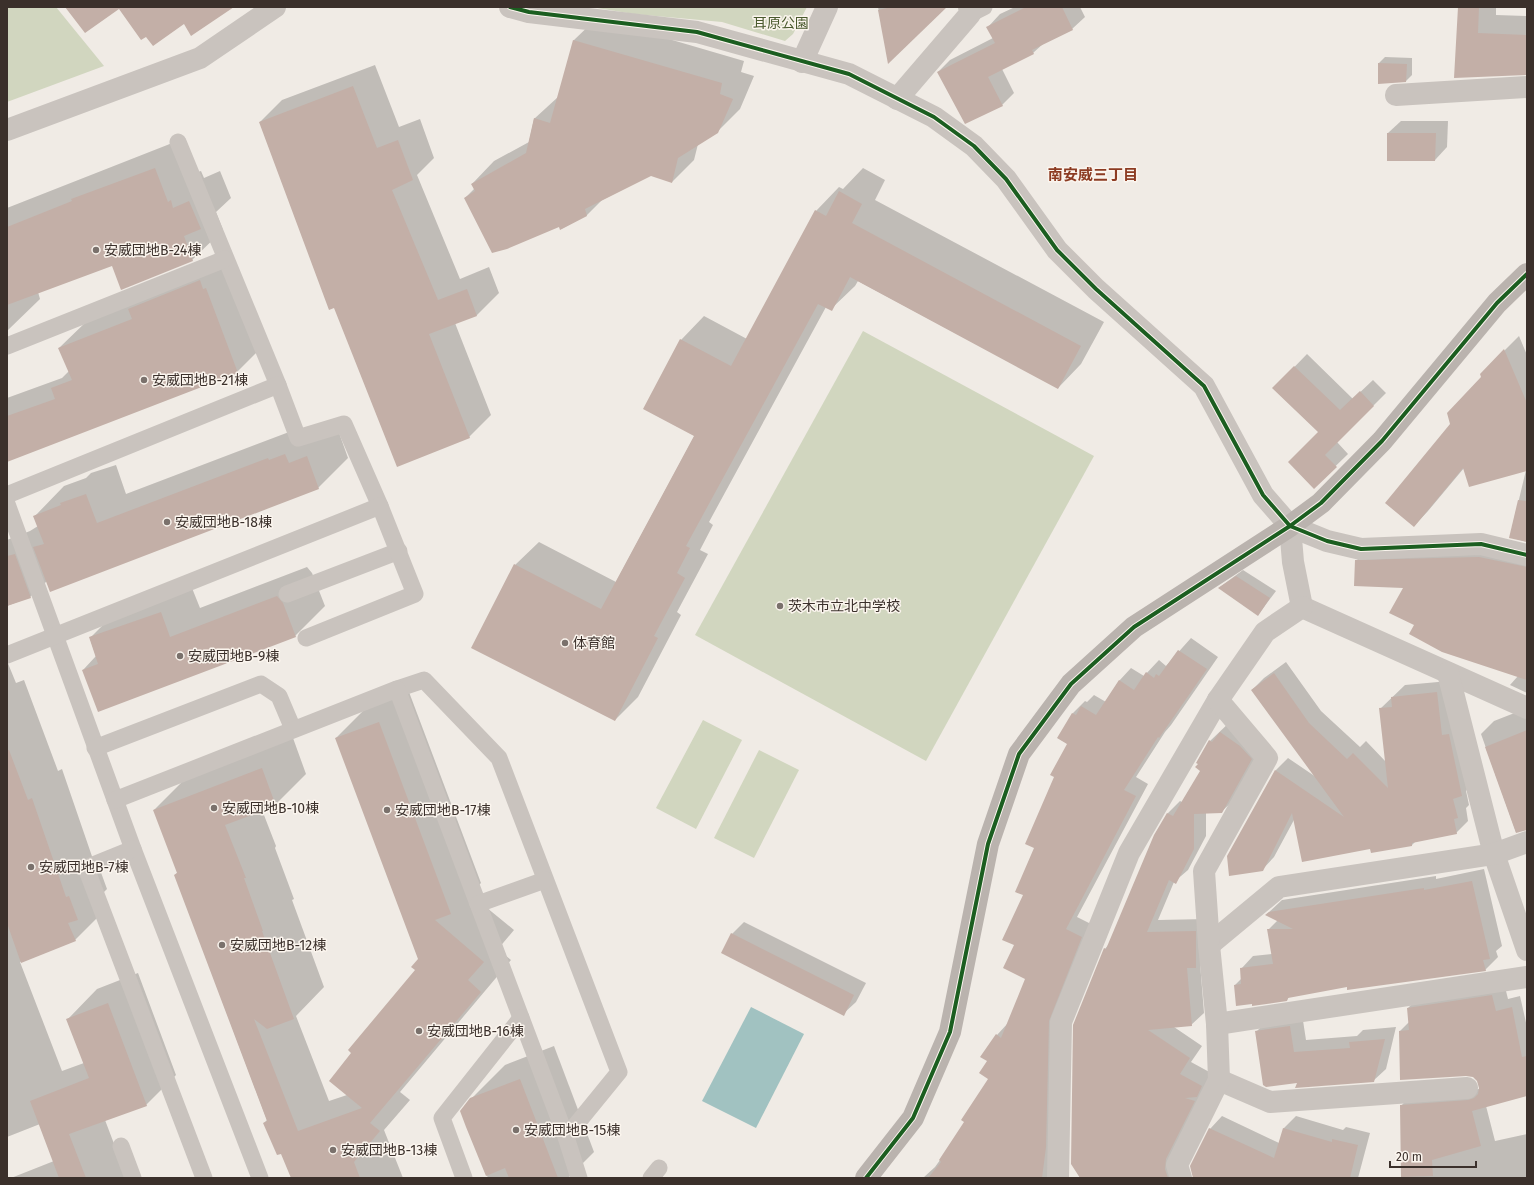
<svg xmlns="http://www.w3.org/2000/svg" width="1534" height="1185" font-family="'Fira Sans','Noto Sans JP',sans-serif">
	<rect width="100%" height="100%" fill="#f0ebe5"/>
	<!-- green -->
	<g fill="#d1d6bf">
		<path d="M7,7H56L104,66L7,102Z"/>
		<path d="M591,7H807L793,34L785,41L722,22L634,14Z"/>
		<path d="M863,331L1094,456L926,761L695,635Z"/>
		<path d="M703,720L742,740L696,829L656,808Z"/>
		<path d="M759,750L799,770L754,858L714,838Z"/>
	</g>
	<!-- water -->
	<path fill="#a1c2c1" d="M751,1007L804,1034L756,1128L702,1101Z"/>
	<!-- shadow -->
	<g fill="#0003">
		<path d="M878,7H946L889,62Z"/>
		<path d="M1015,7H1080L1085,17L1072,29L1044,43L1033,53L1002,69L1014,93L1002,105L938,72L950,60L993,38L988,27L1000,14Z"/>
		<path d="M1459,7H1496V15L1527,16V74L1455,77Z"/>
		<path d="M597,18L744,61L741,72L754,76L740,109L717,132L698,144L694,160L672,182L651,175L602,200L587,215L561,229L559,226L465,198L474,189L472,184L494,161L529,142L534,119L558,97L574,40Z"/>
		<path d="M1385,57L1412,58V75L1406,81L1379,63Z"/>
		<path d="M375,65L399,127L420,119L434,158L417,175L460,279L489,267L499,293L477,315L455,323L491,415L469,437L260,122L282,100Z"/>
		<path d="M1401,121H1448L1447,147L1435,160L1388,133Z"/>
		<path d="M185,138L198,172L201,171L204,178L220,171L231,198L216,212L223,230L192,260L112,265L38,292L40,299L7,331V208Z"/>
		<path d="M863,168L885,180L875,200L1104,322L1081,364L1058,388L858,281L855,286L831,309L826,307L709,522L713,525L700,550L708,554L677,612L681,615L638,697L615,720L515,565L539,542L616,582L695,435L681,340L704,316L747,339L816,211L839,187L843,189Z"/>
		<path d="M229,251L267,342L237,372L7,460V398L62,378L69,371L59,348L89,319Z"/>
		<path d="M1519,336L1527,355V542L1510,537L1526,470L1464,468L1428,511L1414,526L1451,424L1482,377L1481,374Z"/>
		<path d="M1307,354L1353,399L1373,380L1386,393L1337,442L1348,454L1314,487L1319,432L1274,388Z"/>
		<path d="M337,427L348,458L318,488L47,581L30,597L7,606V540L30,531L38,526L35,516L64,486L86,478L91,473L116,465L126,494L297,429L298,431Z"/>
		<path d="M1371,546L1527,550V693L1510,685L1518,676L1415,625L1404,587L1356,561Z"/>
		<path d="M307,567L312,573L325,606L295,636L83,670L96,656L90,638L120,608L190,583L200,608Z"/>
		<path d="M1243,570L1276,591L1258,615L1220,587Z"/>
		<path d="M1191,638L1218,657L1171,725L1165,732L1136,777L1148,784L1077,917L1093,925L1060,1008L1052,1178H923L935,1167L953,1142L990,1079L989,1061L997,1035L1008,1023L1027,979L1016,945L1024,895L1036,847L1068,744L1058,738L1073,713L1085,701L1087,702L1094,695L1106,702L1119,681L1131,668L1144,676L1159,660L1166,666Z"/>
		<path d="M7,661L16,683L24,680L58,771L62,769L96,868L99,867L107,889L99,897L105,910L75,940L20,962L62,1071L84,1063L68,1019L97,989L138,973L176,1075L146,1105L105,1120L127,1178H11L54,1161L40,1124L7,1137Z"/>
		<path d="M1286,662L1321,711L1360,747L1366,741L1386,762L1380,709L1405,685L1449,681L1473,783L1466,791L1469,805L1466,808L1468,821L1456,833L1416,841L1412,845L1371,848L1295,818L1274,857L1262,870L1228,856L1276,770L1288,758L1316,777L1252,690L1264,678Z"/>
		<path d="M409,692L481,883L470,894L514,930L498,949L511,960L400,1092L410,1100L384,1130L403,1178H292L282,1152L264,1123L267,1120L175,875L178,872L154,810L185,779L293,738L306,774L275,805L262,810L276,846L275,848L294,899L292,900L324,987L296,1016L329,1101L347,1095L416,970L419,959L336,738L367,707Z"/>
		<path d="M1527,708V829L1516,832L1481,734L1494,721Z"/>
		<path d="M1232,720L1263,747L1234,800L1221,812L1206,813V836L1188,870L1174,882L1158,920L1207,919L1200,963L1204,1013L1191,1025L1174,1027L1202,1046L1191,1062L1213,1074L1178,1146L1190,1178H1081L1105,949L1109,944L1168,813L1180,801L1182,802L1202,771L1197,762L1210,741Z"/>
		<path d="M1484,869L1502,946L1496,951L1498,957L1485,970L1347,986L1289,997L1287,1000L1235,985L1242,978L1241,969L1253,956L1272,954L1268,930L1278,920L1267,914L1282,900L1436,876V879Z"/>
		<path d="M744,922L866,983L856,1002L843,1014L732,934Z"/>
		<path d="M1504,983L1508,999L1520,996L1527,1027V1095L1486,1106L1495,1141L1527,1134V1178H1399H1402L1401,1106L1413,1093L1480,1089L1478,1080L1473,1076L1400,1031L1409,1022L1408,1008L1420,996Z"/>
		<path d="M1302,1014L1306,1040L1357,1036L1363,1030L1396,1027L1386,1069L1373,1081L1298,1082L1257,1031L1269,1019Z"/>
		<path d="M554,1046L594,1152L568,1178H488L461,1111L471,1099L505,1065Z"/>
		<path d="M1222,1116L1279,1143L1284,1128L1296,1116L1343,1130L1346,1127L1370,1133L1358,1178H1194L1210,1129Z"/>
	</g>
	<!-- building -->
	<g fill="#c3afa7">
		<path d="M65,7H234L191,36L184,24L153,46L146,37L141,40L119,9L85,33Z"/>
		<path d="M891,7H947L888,64L878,10Z"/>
		<path d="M1026,7H1062L1073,30L1032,50L1034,54L988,77L1003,106L965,124L937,72L995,43L986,27Z"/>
		<path d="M1458,7H1479L1478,33L1527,35V75L1454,78Z"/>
		<path d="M573,40L722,83L720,94L733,99L718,133L678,158L672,183L651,176L585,209L587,216L560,230L559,227L507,249L492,253L464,198L475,191L471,184L526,153L534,118L550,123Z"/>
		<path d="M1378,63L1407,64L1406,82L1378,84Z"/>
		<path d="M353,86L377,148L398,140L413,180L392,190L438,300L467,289L477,316L429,334L470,438L397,467L334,308L329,310L259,122Z"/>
		<path d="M1387,133H1436L1435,161H1387Z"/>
		<path d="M155,168L168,202L171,200L173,208L189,201L201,229L184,236L193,261L121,290L112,266L7,305V227L72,201L71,199Z"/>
		<path d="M839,191L862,204L852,223L1081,346L1058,389L850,277L832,311L818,304L686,546L690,548L677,573L685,578L654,636L658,638L615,721L471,648L514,564L601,609L694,436L643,409L680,339L731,366L815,210L826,216Z"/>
		<path d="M200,280L203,289L206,288L238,373L7,462V416L55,399L51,388L72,380L58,348L132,319L128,309Z"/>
		<path d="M1504,349L1527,403V471L1469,487L1463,468L1414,527L1385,503L1450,424L1447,413L1481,377L1480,374Z"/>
		<path d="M1294,366L1340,410L1360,391L1374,406L1325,455L1337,467L1314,489L1288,462L1318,432L1272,388Z"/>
		<path d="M285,454L289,463L307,456L319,489L50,592L33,547L44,544L33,516L61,505L60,503L86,494L97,523L268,458L269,460Z"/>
		<path d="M1518,500L1527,501V542L1509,538Z"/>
		<path d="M15,554L31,598L7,606V556Z"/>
		<path d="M1479,557L1527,567V680L1442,652L1409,634L1414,625L1389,613L1403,588L1354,586L1355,560Z"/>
		<path d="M1236,576L1270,598L1258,616L1218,588Z"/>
		<path d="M277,596L283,603L296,637L98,712L82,670L98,664L89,637L161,612L170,637Z"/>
		<path d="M1178,650L1207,669L1159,738L1158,737L1124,790L1136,796L1066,929L1082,937L1049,1021L1046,1147L1042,1178H928L941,1162L939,1160L964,1122L961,1120L988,1079L979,1073L987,1061L980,1057L996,1034L1001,1038L1025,979L1003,968L1014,945L1002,940L1023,895L1015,892L1034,848L1025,844L1054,777L1050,775L1067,744L1057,738L1072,713L1076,715L1081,706L1096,715L1119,680L1134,690L1146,672L1154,678L1156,674L1159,676Z"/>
		<path d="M1274,673L1309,723L1347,759L1353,753L1388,788L1379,708L1392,707L1391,697L1437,692L1442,735L1449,734L1462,796L1453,799L1458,818L1454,819L1457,834L1412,843V846L1371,853L1370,849L1302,862L1292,813L1263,871L1229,876L1227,856L1275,770L1344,817L1251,690Z"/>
		<path d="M379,722L451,914L435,920L484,962L468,980L481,992L370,1123L380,1131L354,1162L360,1178H291L281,1154L277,1155L263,1123L267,1121L174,875L177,873L153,810L262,768L276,806L225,825L246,878H244L263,931H262L294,1019L267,1029L254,1019L298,1131L362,1108L329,1081L351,1053L348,1050L415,970L411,967L418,959L335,738Z"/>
		<path d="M1527,730V830L1516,833L1485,747Z"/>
		<path d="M1220,732L1240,746L1252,759L1222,813L1194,814V849L1176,884L1169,880L1147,932L1196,931V968H1187L1192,1026L1148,1030L1190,1058L1180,1074L1202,1086L1197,1097L1185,1098L1195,1101L1166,1159L1165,1169L1168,1178H1080L1071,1164L1073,1025L1104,948L1106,949L1154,835L1167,813L1173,816L1200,771L1195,767L1198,764L1196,763L1209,740L1212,742Z"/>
		<path d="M7,750H9L28,800L32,798L66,897L69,896L78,920L68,923L76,941L21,963L7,923Z"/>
		<path d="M1472,881L1490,959L1483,960L1486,971L1347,990V987L1288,998L1287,1001L1252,1006V1004L1236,1006L1234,985L1241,984L1240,968L1273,964L1267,929H1293L1265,915L1269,912L1424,888V890Z"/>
		<path d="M731,933L854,995L844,1016L721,953Z"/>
		<path d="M1492,995L1496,1011L1512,1007L1522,1057L1527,1056V1096L1472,1111L1481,1146L1432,1160L1433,1176L1401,1177L1400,1105L1468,1100L1474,1098L1478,1094L1479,1088L1477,1081L1473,1077L1466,1076L1400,1080L1399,1031L1409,1030L1407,1008Z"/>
		<path d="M108,1003L147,1106L69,1134L86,1178H59L30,1101L89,1078L66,1019Z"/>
		<path d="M1290,1026L1294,1052L1350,1048L1349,1042L1385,1039L1374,1082L1295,1088L1297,1083L1266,1087L1263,1085L1255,1031Z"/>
		<path d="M520,1079L558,1178H509L505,1168L486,1176L466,1127L460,1111L470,1098Z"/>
		<path d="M1209,1128L1274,1158L1283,1128L1332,1142V1139L1358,1145L1350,1178H1193L1190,1166Z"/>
	</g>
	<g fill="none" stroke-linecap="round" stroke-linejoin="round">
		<!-- lane -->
		<g stroke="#c9c3be" stroke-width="17">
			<path d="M970,14L984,7"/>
			<path d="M178,142L278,385"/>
			<path d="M7,346L225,259"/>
			<path d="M7,495L278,385L298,438L344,424L380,506"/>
			<path d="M7,504L133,849L260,1178"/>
			<path d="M287,594L399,551"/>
			<path d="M7,655L380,506L415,594L306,638"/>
			<path d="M397,689L424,680L499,758L619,1072L566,1137"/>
			<path d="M95,748L261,684L279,696L293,729"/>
			<path d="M115,800L397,689L566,1137L579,1178"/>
			<path d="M133,849L86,868L204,1178"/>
			<path d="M478,904L545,880"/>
			<path d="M121,1146L133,1178"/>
			<path d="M464,1178L442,1118L521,1018"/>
			<path d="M651,1178L659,1168"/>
		</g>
		<!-- street -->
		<g stroke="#c9c3be" stroke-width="22">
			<path d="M510,7L529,12L697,32L849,74L934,117L974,146L1006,179L1057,250L1096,289L1204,386L1263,495L1290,526L1327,541L1361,549L1481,544L1527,555"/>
			<path d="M802,62L827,7"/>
			<path d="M1396,95L1527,87"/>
			<path d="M897,99L970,14L969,7"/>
			<path d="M7,130L200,58L275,7"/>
			<path d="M1290,526L1293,562L1302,607"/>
			<path d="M1302,607L1527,708"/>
			<path d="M1448,673L1494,854L1527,950"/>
			<path d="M1209,945L1279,887L1494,854L1527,842"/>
			<path d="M1217,1024L1527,977"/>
			<path d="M1219,1080L1270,1102L1467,1088"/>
			<path d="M1058,1178L1061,1022L1129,853L1218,700L1265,632L1302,607"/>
			<path d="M1181,1178L1177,1165L1219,1080L1217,1024L1209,945L1204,871L1267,758L1218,700"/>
		</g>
		<!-- secondary -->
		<path stroke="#bab3ae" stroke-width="22" d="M866,1178L913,1118L950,1032L988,844L1019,754L1071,684L1134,627L1290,526L1321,503L1382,441L1497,303L1527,274"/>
		<defs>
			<g id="cycleway">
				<path d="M510,7L529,12L697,32L849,74L934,117L974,146L1006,179L1057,250L1096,289L1204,386L1263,495L1290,526L1327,541L1361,549L1481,544L1527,555"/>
				<path d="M866,1178L913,1118L950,1032L988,844L1019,754L1071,684L1134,627L1290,526L1321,503L1382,441L1497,303L1527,274"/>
			</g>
		</defs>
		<!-- cycleway casing -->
		<use href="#cycleway" stroke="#fbf5ee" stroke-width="6"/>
		<!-- cycleway -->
		<use href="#cycleway" stroke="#1b5e20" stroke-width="4"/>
	</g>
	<!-- markers -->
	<g fill="#7a716c" stroke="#fbf5ee" stroke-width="1.5">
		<circle cx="96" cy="250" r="4"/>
		<circle cx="144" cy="380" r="4"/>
		<circle cx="167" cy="522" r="4"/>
		<circle cx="780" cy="606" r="4"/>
		<circle cx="565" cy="643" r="4"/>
		<circle cx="180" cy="656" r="4"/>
		<circle cx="214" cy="808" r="4"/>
		<circle cx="387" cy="810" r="4"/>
		<circle cx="31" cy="867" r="4"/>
		<circle cx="222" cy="945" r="4"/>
		<circle cx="419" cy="1031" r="4"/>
		<circle cx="516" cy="1130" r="4"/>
		<circle cx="333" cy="1150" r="4"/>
	</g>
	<g text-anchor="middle" stroke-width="3" stroke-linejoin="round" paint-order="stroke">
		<!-- park labels -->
		<g font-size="14" fill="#4a5a2e" stroke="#fbf5ee">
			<text x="781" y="28">耳原公園</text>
		</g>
		<!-- poi labels -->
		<g font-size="14" fill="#3b302b" stroke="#fbf5ee" text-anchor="start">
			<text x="104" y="255">安威団地B-24棟</text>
			<text x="152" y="385">安威団地B-21棟</text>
			<text x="175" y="527">安威団地B-18棟</text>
			<text x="788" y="611">茨木市立北中学校</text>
			<text x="573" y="648">体育館</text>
			<text x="188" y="661">安威団地B-9棟</text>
			<text x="222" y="813">安威団地B-10棟</text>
			<text x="395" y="815">安威団地B-17棟</text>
			<text x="39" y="872">安威団地B-7棟</text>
			<text x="230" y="950">安威団地B-12棟</text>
			<text x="427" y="1036">安威団地B-16棟</text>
			<text x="524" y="1135">安威団地B-15棟</text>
			<text x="341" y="1155">安威団地B-13棟</text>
		</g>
		<!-- neighbourhood labels -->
		<g font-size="15" font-weight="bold" fill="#8c3b22" stroke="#fbf5ee">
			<text x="1093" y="180">南安威三丁目</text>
		</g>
	</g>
	<!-- border -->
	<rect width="1534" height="1185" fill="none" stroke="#3b302b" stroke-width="16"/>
	<!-- scale -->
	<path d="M1390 1161v6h86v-6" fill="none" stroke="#3b302b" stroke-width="2"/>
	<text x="1396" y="1161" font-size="12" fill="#3b302b" stroke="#fbf5ee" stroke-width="3" paint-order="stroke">20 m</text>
</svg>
